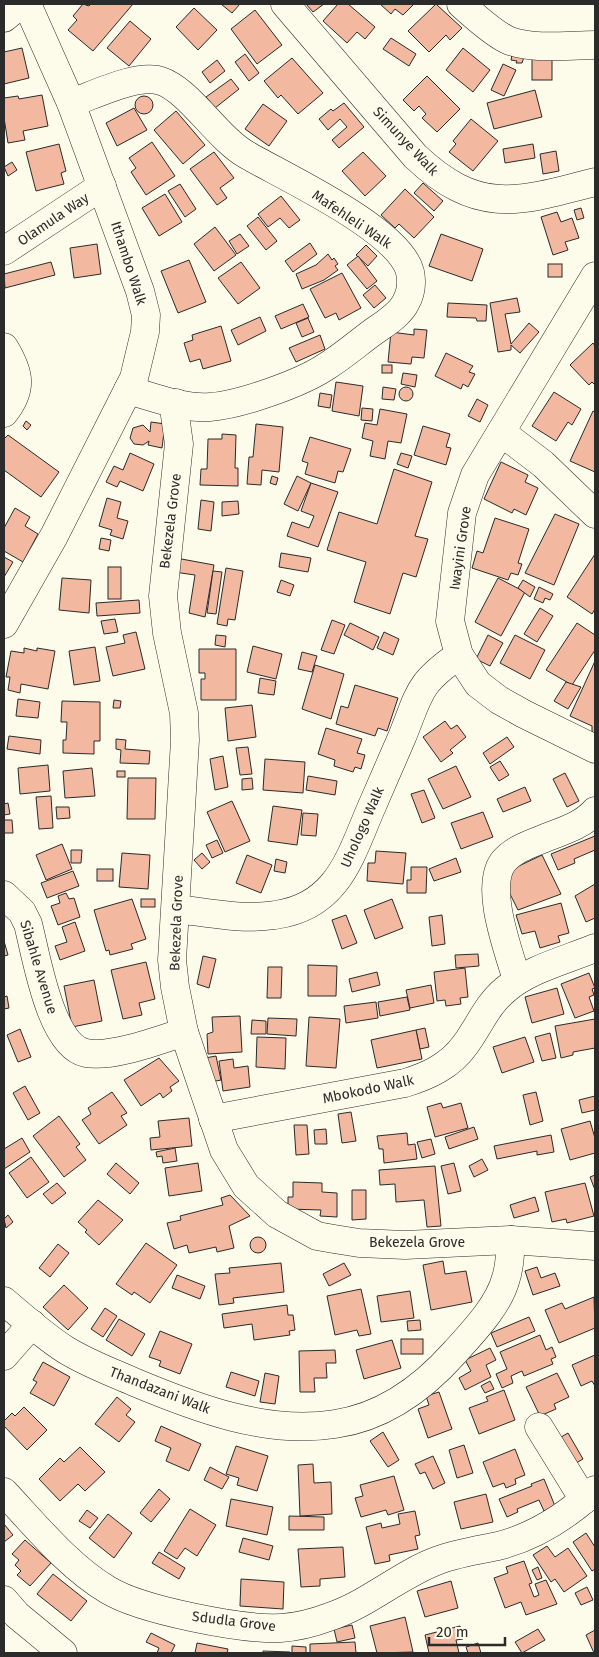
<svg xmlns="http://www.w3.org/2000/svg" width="599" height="1657" font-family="'Fira Sans',sans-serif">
	<rect width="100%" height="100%" fill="#fdfbea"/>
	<!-- building -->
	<g fill="#f2b8a0" stroke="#2b2b2b">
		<path d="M83,4L89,6L91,4H133L93,51L68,30L77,20L73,16Z"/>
		<path d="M221,4H240L232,13Z"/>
		<path d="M306,4H324L313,12Z"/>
		<path d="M338,4H348L375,27L365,39L357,32L347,43L323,21Z"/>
		<path d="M380,4H414L403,15L395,9L391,14Z"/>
		<path d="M436,4L462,28L450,40L446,35L429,52L408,31Z"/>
		<path d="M194,8L217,30L198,50L176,27Z"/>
		<path d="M255,10L282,45L257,64L231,29Z"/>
		<path d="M130,21L151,39L129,66L107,48Z"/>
		<path d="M391,38L416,54L409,66L383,49Z"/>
		<path d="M22,48L29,78L4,84V52Z"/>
		<path d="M463,48L490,70L473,92L446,70Z"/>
		<path d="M245,54L259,73L249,81L235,62Z"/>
		<path d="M512,55L524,57L522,63H516L517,61L511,60Z"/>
		<path d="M292,58L323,93L298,114L281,95L278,98L264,81Z"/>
		<rect x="532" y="58" width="20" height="22"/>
		<path d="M217,60L225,71L210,83L202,72Z"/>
		<path d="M503,64L516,70L504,96L491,90Z"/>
		<path d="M427,76L460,109L437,132L422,118L426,114L419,106L414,111L403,100Z"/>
		<path d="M231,79L239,89L215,108L206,97Z"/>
		<path d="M535,90L542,117L494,129L487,103Z"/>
		<path d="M42,95L48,126L23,131L25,140L8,143L4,118V98L18,96L19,99Z"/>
		<circle cx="144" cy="105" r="9"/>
		<path d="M344,103L364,127L339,148L332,140L347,127L340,119L328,130L319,119L331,109L333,111Z"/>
		<path d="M263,104L287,121L269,146L245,129Z"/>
		<path d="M134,108L147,130L117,146L106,123Z"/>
		<path d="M176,111L205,145L183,164L154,130Z"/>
		<path d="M471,119L498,141L473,171L449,152L456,144L453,141Z"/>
		<path d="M152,142L175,176L146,195L131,172L136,168L129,158Z"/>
		<path d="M59,144L66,171L61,173L64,184L36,191L26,152Z"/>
		<path d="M533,144L535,158L505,163L503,149Z"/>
		<path d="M556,151L559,171L543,174L540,154Z"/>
		<path d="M214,152L234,178L220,188L227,198L217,205L190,169Z"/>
		<path d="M363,152L386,176L365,196L342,171Z"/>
		<path d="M12,162L17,170L8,176L4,167Z"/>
		<path d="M423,183L443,201L434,211L414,193Z"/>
		<path d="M180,184L196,209L185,217L168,191Z"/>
		<path d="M405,189L434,217L414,238L399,224L395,228L381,215Z"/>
		<path d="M165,194L182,222L159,236L142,208Z"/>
		<path d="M281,196L300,220L289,228L280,218L268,227L258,214Z"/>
		<path d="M581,208L584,218L577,220L574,210Z"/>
		<path d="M557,212L561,222L572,218L579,238L565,242L568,250L553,255L541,217Z"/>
		<path d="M258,217L277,241L266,250L247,226Z"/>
		<path d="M215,227L236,255L214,271L194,244Z"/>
		<path d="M240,234L249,246L237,254L229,241Z"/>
		<path d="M441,234L483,249L472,281L429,266Z"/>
		<path d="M310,243L317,254L293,272L285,261Z"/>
		<path d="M97,244L101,274L74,278L70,248Z"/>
		<path d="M366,245L377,256L368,266L356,255Z"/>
		<path d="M328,254L332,260L334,258L338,264L335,266L338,270L324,280L302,289L296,274L316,265Z"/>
		<path d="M358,256L377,281L367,289L347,265Z"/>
		<path d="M189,260L206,302L178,313L161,271Z"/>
		<path d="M51,262L55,275L5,288L4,274Z"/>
		<path d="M241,262L260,288L238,304L218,278Z"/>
		<rect x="548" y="264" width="14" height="13"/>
		<path d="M342,273L361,308L339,320L336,313L325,318L310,289Z"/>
		<path d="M375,285L386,298L374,308L363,295Z"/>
		<path d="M517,298L520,312L505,314L511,344L529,323L539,332L520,353L511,345V350L498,352L490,303Z"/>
		<path d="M448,303L487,305L486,321H477L476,318L447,317Z"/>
		<path d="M303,304L309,317L281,329L275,316Z"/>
		<path d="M260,317L266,331L238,345L231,330Z"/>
		<path d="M308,318L314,332L302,337L296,323Z"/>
		<path d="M221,326L231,361L203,369L200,359L190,362L184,343L193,340L192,335Z"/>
		<path d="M414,329L427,330L424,358L412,357L411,364L388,362L391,332L414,335Z"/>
		<path d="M320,335L325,349L296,362L289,348Z"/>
		<path d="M593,343L595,346V385L592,382L589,385L570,365Z"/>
		<path d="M446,353L473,366L469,372L475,374L468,387L463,384L461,389L435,376Z"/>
		<rect x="382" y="365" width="10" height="8"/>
		<path d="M403,373L417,375L415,387L401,384Z"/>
		<path d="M336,382L363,386L359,416L332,411Z"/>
		<path d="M383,387L396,389L394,400L382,399Z"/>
		<circle cx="406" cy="394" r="7"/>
		<path d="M554,392L581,409L572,425L568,422L556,441L532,426Z"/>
		<path d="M320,393L332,395L330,408L318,406Z"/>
		<path d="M477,399L488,405L480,422L468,416Z"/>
		<path d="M362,408L373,409L372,421L361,420Z"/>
		<path d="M380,409L407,414L401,443L388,441L385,459L370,456L373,441L362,438L365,423L377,425Z"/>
		<path d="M593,411L595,412V472L570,461Z"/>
		<path d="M26,421L31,425L27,430L23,426Z"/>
		<path d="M151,422L165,424L162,448L148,445L149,441L143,445L134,444L130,438L133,428L143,425L150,432Z"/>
		<path d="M256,424L283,427L279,472L262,470L261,485L247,484L249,457H253Z"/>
		<path d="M423,426L450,434L446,447L451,448L446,465L414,455Z"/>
		<path d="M222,434L236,435L235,468H238V486L200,485L201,469H207L208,439H222Z"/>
		<path d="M8,435L59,472L41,497L4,470V439Z"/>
		<path d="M310,437L351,449L343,472L338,471L335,483L305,474L308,463L302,461Z"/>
		<path d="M130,453L154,464L143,491L120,481L117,487L106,482L114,466L123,470Z"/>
		<path d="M401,453L412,456L408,468L397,464Z"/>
		<path d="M501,462L528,475L525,482L538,488L526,515L514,509L512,513L484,499Z"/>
		<path d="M394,469L432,482L415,536L428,539L416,577L403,573L390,614L354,602L366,562L327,550L339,512L377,524Z"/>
		<path d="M272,476L278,478L276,485L270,483Z"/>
		<path d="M297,476L311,483L298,511L284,504Z"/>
		<path d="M311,483L338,492L318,547L287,536L292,522L309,528L314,516L301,511Z"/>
		<path d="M107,498L121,502L117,518L128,521L123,539L110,535L112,530L99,526Z"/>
		<path d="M201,500L214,502L211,531L198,529Z"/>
		<path d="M238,501L239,514L222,516V502Z"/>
		<path d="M15,508L30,517L25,526L38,534L23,562L4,551V528Z"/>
		<path d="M555,514L579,524L554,585L525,573Z"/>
		<path d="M495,518L529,529L518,563L522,564L518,575L511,573L508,580L472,568L477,551L483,553Z"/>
		<path d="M101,538L111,540L109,551L99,549Z"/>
		<path d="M281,553L311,558L308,572L279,567Z"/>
		<path d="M595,554V609L592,614L567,597Z"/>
		<path d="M4,557L13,562L4,577Z"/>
		<path d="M176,558L214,565L205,617L189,613L195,575L174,572Z"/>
		<rect x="108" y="567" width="13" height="32"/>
		<path d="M226,568L243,571L235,620L228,619L227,626L217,624Z"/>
		<path d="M213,571L222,572L216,614L207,613Z"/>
		<path d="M62,578L91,580L89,613L59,610Z"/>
		<path d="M498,578L525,592L501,636L475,622Z"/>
		<path d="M281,580L294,585L290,596L277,592Z"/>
		<path d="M523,580L535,587L530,597L518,588Z"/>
		<path d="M539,587L553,594L550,600L545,598L543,603L534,599Z"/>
		<path d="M139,600L140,613L97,616L96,603Z"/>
		<path d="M540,608L553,616L537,642L524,634Z"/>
		<path d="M115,619L118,632L104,634L101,621Z"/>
		<path d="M332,620L345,625L334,654L321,650Z"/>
		<path d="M350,623L379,637L373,650L344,635Z"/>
		<path d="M577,623L595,635V650L572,685L546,670Z"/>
		<path d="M136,632L145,669L113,676L106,647L125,643L123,635Z"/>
		<path d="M384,632L399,639L393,655L377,648Z"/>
		<path d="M216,635L226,636L225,647L215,645Z"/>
		<path d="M488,635L503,643L490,666L476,659Z"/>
		<path d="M515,635L545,650L530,679L500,663Z"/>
		<path d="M253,646L282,654L276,679L247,672Z"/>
		<path d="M95,647L100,681L74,685L69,651Z"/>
		<path d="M24,648L37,651V648L55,651L48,689L21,684L20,693L8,690L10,677H6L11,651L24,653Z"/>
		<path d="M199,649H236V700H201V679H205V673H199Z"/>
		<path d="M302,652L317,656L312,672L298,669Z"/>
		<path d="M595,661V733L592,732V726L570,716Z"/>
		<path d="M315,665L344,674L331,719L302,709Z"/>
		<path d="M260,678L276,681L274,695L258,693Z"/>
		<path d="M566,682L581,687L568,709L554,701Z"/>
		<path d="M355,685L398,698L387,731L378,728L375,736L336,724L341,706L348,708Z"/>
		<path d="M18,699L40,702L38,718L16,716Z"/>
		<path d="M114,700L121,701L120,708H113Z"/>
		<path d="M62,701L100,702V741H94V754L63,753V740H66L67,722H61Z"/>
		<path d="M252,705L256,737L228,741L225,708Z"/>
		<path d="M445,721L451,729L457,725L466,737L450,750L453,753L441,762L423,737Z"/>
		<path d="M326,728L362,739L357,753L365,755L361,769L355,767L353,772L334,766L335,760L318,754Z"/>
		<path d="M9,736L41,740L40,754L7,749Z"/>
		<path d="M507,737L514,747L490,764L483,753Z"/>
		<path d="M116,739L126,740L125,749L150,751L149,764L120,763L121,750L116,749Z"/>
		<path d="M248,747L252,774L240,775L236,748Z"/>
		<path d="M223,756L228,787L215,790L210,759Z"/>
		<path d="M265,759L305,762L303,793L263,790Z"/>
		<path d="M500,761L509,775L499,781L490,767Z"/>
		<path d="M48,765L50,791L20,794L18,768Z"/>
		<path d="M456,766L471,797L443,809L428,779Z"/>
		<path d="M92,768L95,796L65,798L63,771Z"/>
		<rect x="117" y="771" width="8" height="6"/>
		<path d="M565,773L579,801L567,807L553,779Z"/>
		<path d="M308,776L337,781L335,795L306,790Z"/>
		<path d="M128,778H156L155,819H127Z"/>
		<path d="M252,778L253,789L242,790V779Z"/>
		<path d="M525,787L531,801L503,812L497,799Z"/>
		<path d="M424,790L435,818L422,823L411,794Z"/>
		<path d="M51,796L53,828L39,829L36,797Z"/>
		<path d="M232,801L250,841L225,852L207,812Z"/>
		<path d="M8,803L10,814L4,815V804Z"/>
		<path d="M273,806L302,810L297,845L268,841Z"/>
		<path d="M56,807H69L70,818L57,819Z"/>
		<path d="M483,812L493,837L461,849L451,823Z"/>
		<path d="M303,813L318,814L316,836L301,835Z"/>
		<path d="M4,820H12L13,833H4Z"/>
		<path d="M595,836V850L574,859L575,863L558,870L551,854Z"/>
		<path d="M217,840L223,853L212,858L206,845Z"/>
		<path d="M62,844L72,869L46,880L36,855Z"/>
		<path d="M71,850H82L81,863H71Z"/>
		<path d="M376,851L406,853L403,884L367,881L368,863H375Z"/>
		<path d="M122,853L150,855L148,889L119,887Z"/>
		<path d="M202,853L210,862L202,869L194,860Z"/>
		<path d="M247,855L272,865L261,893L236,883Z"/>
		<path d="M542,855L561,894L518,910L502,878L504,873Z"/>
		<path d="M456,858L461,872L434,881L429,869Z"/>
		<path d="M276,859L287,862L285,873L274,871Z"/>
		<path d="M411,867H427L426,893H407V880H411Z"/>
		<rect x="97" y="869" width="16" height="12"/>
		<path d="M73,871L79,886L47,898L41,883Z"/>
		<path d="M595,884V918L586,922L575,896Z"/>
		<path d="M66,893L69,899L74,898L80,917L58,925L51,906L60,903L58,896Z"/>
		<path d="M132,899L146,939L131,944L133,949L110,955L109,950L106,951L94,910Z"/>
		<rect x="141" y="899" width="14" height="8"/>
		<path d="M392,899L403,928L375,939L364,910Z"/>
		<path d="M561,903L569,933L558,936L560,942L540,948L535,931L522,934L516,915Z"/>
		<path d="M346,915L357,943L342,949L332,920Z"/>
		<path d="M442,915L445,944L432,946L429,917Z"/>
		<path d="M75,922L85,951L60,960L55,946L67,942L62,927Z"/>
		<path d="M4,941L8,955L4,956Z"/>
		<path d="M478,954L479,966L456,968L455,955Z"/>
		<path d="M203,956L216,959L209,988L197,984Z"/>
		<path d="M146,962L155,999L139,1003L142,1015L123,1019L111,970Z"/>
		<path d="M308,965L337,966L336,996H308Z"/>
		<path d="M268,967H282L281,998H267Z"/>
		<path d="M465,968L468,997L460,998L461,1004L446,1006L445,1000L437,1001L434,972Z"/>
		<path d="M377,972L380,985L352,992L349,979Z"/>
		<path d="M589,973L595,988L592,989L594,995L589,997L594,1011L575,1018L561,984Z"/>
		<path d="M94,980L102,1021L72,1027L64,986Z"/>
		<path d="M431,985L434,1003L410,1008L406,990Z"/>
		<path d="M557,988L564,1014L532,1023L525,997Z"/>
		<path d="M7,996L9,1008L4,1009V997Z"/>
		<path d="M407,997L410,1010L380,1016L378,1002Z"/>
		<path d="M376,1002L378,1018L346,1023L344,1006Z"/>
		<path d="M240,1016L242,1052L208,1054L207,1034L213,1032L212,1017Z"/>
		<path d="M309,1017L340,1019L336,1068L306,1066Z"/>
		<path d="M268,1018L297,1019L296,1036L267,1034Z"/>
		<path d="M595,1019V1048L573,1052V1055L561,1058L555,1026Z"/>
		<path d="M252,1020L266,1021V1034H251Z"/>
		<path d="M425,1028L429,1047L420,1049L416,1030Z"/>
		<path d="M20,1029L31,1057L18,1062L7,1035Z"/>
		<path d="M416,1030L422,1059L377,1068L371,1040Z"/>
		<path d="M550,1033L556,1058L542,1061L535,1037Z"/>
		<path d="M257,1037L286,1038L285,1069L256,1067Z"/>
		<path d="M525,1037L534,1062L502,1073L493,1047Z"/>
		<path d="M216,1056L221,1080L211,1082L205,1058Z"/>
		<path d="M159,1058L179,1081L170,1087L172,1091L163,1098L160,1093L141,1106L124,1080Z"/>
		<path d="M233,1059L234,1068L248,1066L250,1087L223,1091L219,1061Z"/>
		<path d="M25,1086L40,1113L28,1120L13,1093Z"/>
		<path d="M112,1092L127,1113L121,1116L127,1125L99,1144L82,1120L91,1114L88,1108Z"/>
		<path d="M536,1092L543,1121L530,1125L523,1095Z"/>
		<path d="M595,1096V1110L582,1113L579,1100Z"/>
		<path d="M441,1103L443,1108L461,1103L468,1128L435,1137L427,1107Z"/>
		<path d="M351,1112L356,1141L342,1143L338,1114Z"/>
		<path d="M59,1116L80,1144L76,1147L86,1160L64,1177L33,1136Z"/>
		<path d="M189,1118L192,1146L151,1150L150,1138L160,1137L158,1121Z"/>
		<path d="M590,1121L595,1138V1153L570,1160L561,1129Z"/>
		<path d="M294,1125H307L309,1154L296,1155Z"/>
		<path d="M474,1127L478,1139L449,1149L445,1137Z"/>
		<path d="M326,1129L327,1144H315L314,1130Z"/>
		<path d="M407,1133L408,1145L415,1144L417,1159L384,1163L383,1149H379L377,1136Z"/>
		<path d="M551,1135L554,1152L537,1155V1151L497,1159L494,1146Z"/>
		<path d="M22,1138L30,1152L4,1169V1149Z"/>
		<path d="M431,1139L435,1154L422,1158L417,1142Z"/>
		<path d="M175,1148L177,1161L163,1163L162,1156L157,1157L156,1152Z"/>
		<path d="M31,1157L49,1182L27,1198L9,1173Z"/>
		<path d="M482,1159L488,1170L474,1177L469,1166Z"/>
		<path d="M116,1163L139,1183L130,1194L107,1174Z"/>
		<path d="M198,1163L202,1191L169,1196L165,1168Z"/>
		<path d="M454,1163L461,1191L448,1194L441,1166Z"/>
		<path d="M435,1166L441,1226L427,1227L424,1200L396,1202L395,1184L380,1185L379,1170Z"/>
		<path d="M595,1175V1190L590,1177Z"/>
		<path d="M293,1182L322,1183V1192L337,1193V1217L320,1216L321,1210L288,1209V1197H293Z"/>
		<path d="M57,1183L66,1193L52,1204L43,1194Z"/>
		<path d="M585,1183L594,1216L567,1223L566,1219L552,1222L545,1192Z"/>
		<path d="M352,1190H366V1219L352,1220Z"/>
		<path d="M230,1195L250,1216L229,1226L234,1248L217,1252L216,1247L189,1253L187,1245L174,1249L167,1223L181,1220L180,1216L223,1205L221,1198Z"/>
		<path d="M535,1197L539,1211L514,1218L510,1205Z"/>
		<path d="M98,1200L123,1220L99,1245L85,1232L87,1230L78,1222Z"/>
		<path d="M8,1215L13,1222L6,1228L4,1219Z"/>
		<circle cx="258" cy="1245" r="8"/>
		<path d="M146,1243L177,1265L150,1303L134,1292L132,1295L116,1284Z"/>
		<path d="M58,1244L69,1253L50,1277L39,1268Z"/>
		<path d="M443,1261L445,1274L466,1271L472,1302L431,1310L423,1265Z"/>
		<path d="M281,1263L284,1292L233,1298L234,1303L219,1305L215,1274L230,1273L229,1268Z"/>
		<path d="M344,1263L351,1275L329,1286L323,1274Z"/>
		<path d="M537,1267L541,1278L555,1273L560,1286L533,1295L525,1271Z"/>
		<path d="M177,1275L205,1286L200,1299L172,1288Z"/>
		<path d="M64,1285L88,1308L68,1330L43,1307Z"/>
		<path d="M361,1289L371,1334L359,1336L357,1330L335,1335L327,1296Z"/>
		<path d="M410,1291L414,1318L381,1322L377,1296Z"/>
		<path d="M594,1297L595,1328L559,1343L545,1310L562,1303L565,1309Z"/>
		<path d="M287,1305L288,1315H293L295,1330L289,1331L290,1335L254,1340L252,1324L224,1328L222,1314Z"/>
		<path d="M105,1308L117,1316L103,1337L91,1329Z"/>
		<path d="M529,1317L535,1331L497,1347L491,1333Z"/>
		<path d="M119,1319L145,1334L132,1356L106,1340Z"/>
		<path d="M420,1320L421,1330L408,1331L407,1321Z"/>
		<path d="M160,1331L192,1344L180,1374L159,1366L161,1361L149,1357Z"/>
		<path d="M540,1335L546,1350L552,1347L556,1357L551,1359L553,1364L524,1376L522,1371L511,1376L513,1383L502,1388L496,1374L507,1369L500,1352Z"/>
		<rect x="401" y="1339" width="22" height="15"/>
		<path d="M392,1340L401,1368L364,1379L356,1350Z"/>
		<path d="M490,1348L496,1360L486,1365L491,1377L465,1390L459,1378L471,1371L465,1360Z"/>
		<path d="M335,1350L336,1363H326L327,1378H314L315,1392H300L299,1351Z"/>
		<path d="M595,1355V1386L592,1381L581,1386L572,1365Z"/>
		<path d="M43,1362L70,1377L54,1406L30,1393L37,1382L33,1380Z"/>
		<path d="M231,1372L259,1381L255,1396L226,1387Z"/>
		<path d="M265,1373L279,1376L275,1404L260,1402Z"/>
		<path d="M557,1373L569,1397L554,1404L556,1409L540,1416L526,1387Z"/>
		<path d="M490,1381L494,1389L485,1393L481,1386Z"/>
		<path d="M504,1390L515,1420L479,1434L469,1408L488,1401L486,1397Z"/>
		<path d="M439,1392L452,1429L428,1438L418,1409L429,1405L426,1396Z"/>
		<path d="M117,1397L131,1409L126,1415L135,1422L119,1442L95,1424Z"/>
		<path d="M24,1407L47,1430L27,1450L4,1426V1421L12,1413L15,1416Z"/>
		<path d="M161,1426L201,1444L189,1471L166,1461L171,1448L155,1441Z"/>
		<path d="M383,1432L399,1460L388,1467L370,1441Z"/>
		<path d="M568,1433L583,1459L571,1466L556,1440Z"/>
		<path d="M464,1445L473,1473L457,1478L449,1450Z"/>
		<path d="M236,1446L268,1456L257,1491L237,1485L239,1478L226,1474Z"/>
		<path d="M80,1447L105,1472L85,1491L78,1484L60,1501L39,1479L60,1458L64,1462Z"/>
		<path d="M515,1449L525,1475L515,1479L516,1484L506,1488L504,1483L493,1487L483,1462Z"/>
		<path d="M433,1456L445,1483L433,1489L425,1472L420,1474L415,1464Z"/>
		<path d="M313,1464L314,1483L331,1482L332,1514L300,1516L298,1465Z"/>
		<path d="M210,1467L229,1477L222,1489L204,1480Z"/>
		<path d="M394,1476L404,1510L388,1515L386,1510L361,1517L355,1498L363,1496L360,1485Z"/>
		<path d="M544,1479L555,1506L544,1511L539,1500L517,1509L518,1512L507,1517L499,1499L532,1486L531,1484Z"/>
		<path d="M159,1489L170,1499L151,1522L140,1513Z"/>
		<path d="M486,1494L493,1522L461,1529L454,1502Z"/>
		<path d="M231,1499L273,1507L267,1535L226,1526Z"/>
		<path d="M190,1509L216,1525L197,1556L185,1548L177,1559L164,1551Z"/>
		<path d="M87,1510L98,1518L90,1528L79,1521Z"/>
		<path d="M415,1511L420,1535L415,1536L418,1549L389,1555L390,1561L375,1564L366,1527L381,1523L382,1528L400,1524L398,1514Z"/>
		<path d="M108,1514L132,1533L114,1558L89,1538Z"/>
		<path d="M289,1516L324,1517V1530H289Z"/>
		<path d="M4,1524L13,1535L4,1542Z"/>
		<path d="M586,1533L595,1547V1569L592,1571L573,1542Z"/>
		<path d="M243,1538L273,1546L269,1560L239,1552Z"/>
		<path d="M25,1540L51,1563L30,1586L17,1575L21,1571L15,1565L19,1560L12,1554Z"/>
		<path d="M547,1546L555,1557L568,1548L587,1576L564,1592L555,1579L551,1582L533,1555Z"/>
		<path d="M343,1547L345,1577L320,1579V1586L301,1587L298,1549Z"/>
		<path d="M159,1552L185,1568L179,1579L152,1563Z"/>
		<path d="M524,1561L532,1583L529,1584L534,1597L539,1595L535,1584L546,1580L557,1604L526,1615L521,1602L505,1608L494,1578L508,1573L506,1567Z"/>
		<path d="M538,1567L542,1578L537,1580L532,1570Z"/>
		<path d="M53,1574L87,1601L71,1621L37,1594Z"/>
		<path d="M241,1579L284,1582L283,1609L240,1606Z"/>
		<path d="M451,1581L458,1608L425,1617L417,1591Z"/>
		<path d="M587,1587L593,1600L581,1605L575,1593Z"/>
		<path d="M405,1617L413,1652L377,1653L370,1626Z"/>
		<path d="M352,1625L355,1638L337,1642L334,1629Z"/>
		<path d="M460,1626L463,1639L456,1640L459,1653H429L425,1635Z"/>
		<path d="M538,1629L545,1640L522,1653L515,1642Z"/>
		<path d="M595,1630V1652L594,1653L586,1635Z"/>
		<path d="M151,1633L175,1645L171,1653H157L159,1648L146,1642Z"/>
		<path d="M355,1642L356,1653H310V1644Z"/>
		<path d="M197,1643L228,1649L227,1653H195Z"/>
		<path d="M478,1643L481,1653H468L466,1647Z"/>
		<path d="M292,1646L306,1647V1653H292Z"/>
		<path d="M263,1651L290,1652V1653H263Z"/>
	</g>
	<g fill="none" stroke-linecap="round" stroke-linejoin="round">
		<defs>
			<g id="minor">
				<path d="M285,4L415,156C478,216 519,202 595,182"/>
				<path d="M461,4C473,15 495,35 510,41C537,50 568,45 595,45"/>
				<path d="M4,18L21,4"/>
				<path d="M71,103C94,95 138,73 161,81C189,90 218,139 247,155C285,177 400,230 410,272C412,282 411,293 406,302C400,315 384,324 373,332C358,343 343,356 327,366C302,383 240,405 210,407C183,409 153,397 128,390"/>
				<path d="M4,251L102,186"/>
				<path d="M595,276L475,475L462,513L450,621L459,655L478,684L499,700L524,714L595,749"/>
				<path d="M4,347C20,373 23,389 4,413"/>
				<path d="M176,403L174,408L179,444L163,596L167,633L184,713L185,740L172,960L175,987L184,1032L224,1150L246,1186L277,1214L317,1236L334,1239L359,1243L405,1245L511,1240L595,1246"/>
				<path d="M501,432L543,464L595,514"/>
				<path d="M4,624L54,536L134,378L145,332L146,315L140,291L71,103L27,4"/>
				<path d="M4,895L22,912L28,924C36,954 50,1046 86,1053C112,1058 159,1040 184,1032"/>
				<path d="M177,909C209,913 243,920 275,915C335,907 349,861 369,813C380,788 391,762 402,737C420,693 417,684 459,655"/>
				<path d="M517,980C509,952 484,888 503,862C514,849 530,844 545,838C563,831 583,825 595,811"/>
				<path d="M213,1119L405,1083C428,1076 450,1066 465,1045C479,1026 487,1005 505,990C529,969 566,960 595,948"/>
				<path d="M4,1301C24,1318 44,1336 66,1350C87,1363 111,1372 134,1382C196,1408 267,1435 335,1424C384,1417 423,1388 455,1352C474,1331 499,1305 506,1278C510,1266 510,1253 511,1240"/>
				<path d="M4,1356L32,1324"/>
				<path d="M539,1427L584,1500"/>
				<path d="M4,1492C36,1526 68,1566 108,1590C141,1610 242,1630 281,1628C297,1627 313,1623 329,1617C369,1604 400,1574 439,1560C457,1553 478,1550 498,1546C534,1537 568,1515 595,1490"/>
				<path d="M4,1600L17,1615L63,1653"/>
			</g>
		</defs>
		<!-- minor casing -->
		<use href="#minor" stroke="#2b2b2b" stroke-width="29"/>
		<!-- minor -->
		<use href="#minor" stroke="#fdfbea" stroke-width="28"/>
	</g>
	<g text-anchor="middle" stroke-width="4" stroke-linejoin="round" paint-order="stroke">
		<!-- street labels -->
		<g font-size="14" fill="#2b2b2b" stroke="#fdfbea">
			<text transform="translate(406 141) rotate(47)" y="5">Simunye Walk</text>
			<text transform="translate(53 219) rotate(-34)" y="5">Olamula Way</text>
			<text transform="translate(352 219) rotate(34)" y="5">Mafehleli Walk</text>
			<text transform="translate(129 263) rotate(72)" y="5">Ithambo Walk</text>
			<text transform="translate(170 521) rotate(-83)" y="5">Bekezela Grove</text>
			<text transform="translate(460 548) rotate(-82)" y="5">Iwayini Grove</text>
			<text transform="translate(362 827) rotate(-66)" y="5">Uhologo Walk</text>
			<text transform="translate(176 923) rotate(-88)" y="5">Bekezela Grove</text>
			<text transform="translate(39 967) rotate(73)" y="5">Sibahle Avenue</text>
			<text transform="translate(368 1089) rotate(-12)" y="5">Mbokodo Walk</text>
			<text x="417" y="1247">Bekezela Grove</text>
			<text transform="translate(160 1390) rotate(21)" y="5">Thandazani Walk</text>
			<text transform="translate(234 1621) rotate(7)" y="5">Sdudla Grove</text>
		</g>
	</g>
	<!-- border -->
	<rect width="599" height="1657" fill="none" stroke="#2b2b2b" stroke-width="10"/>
	<!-- scale -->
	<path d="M429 1637v8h76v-8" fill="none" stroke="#2b2b2b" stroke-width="2.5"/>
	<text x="436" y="1637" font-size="15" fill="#2b2b2b" stroke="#fdfbea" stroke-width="4" paint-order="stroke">20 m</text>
</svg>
